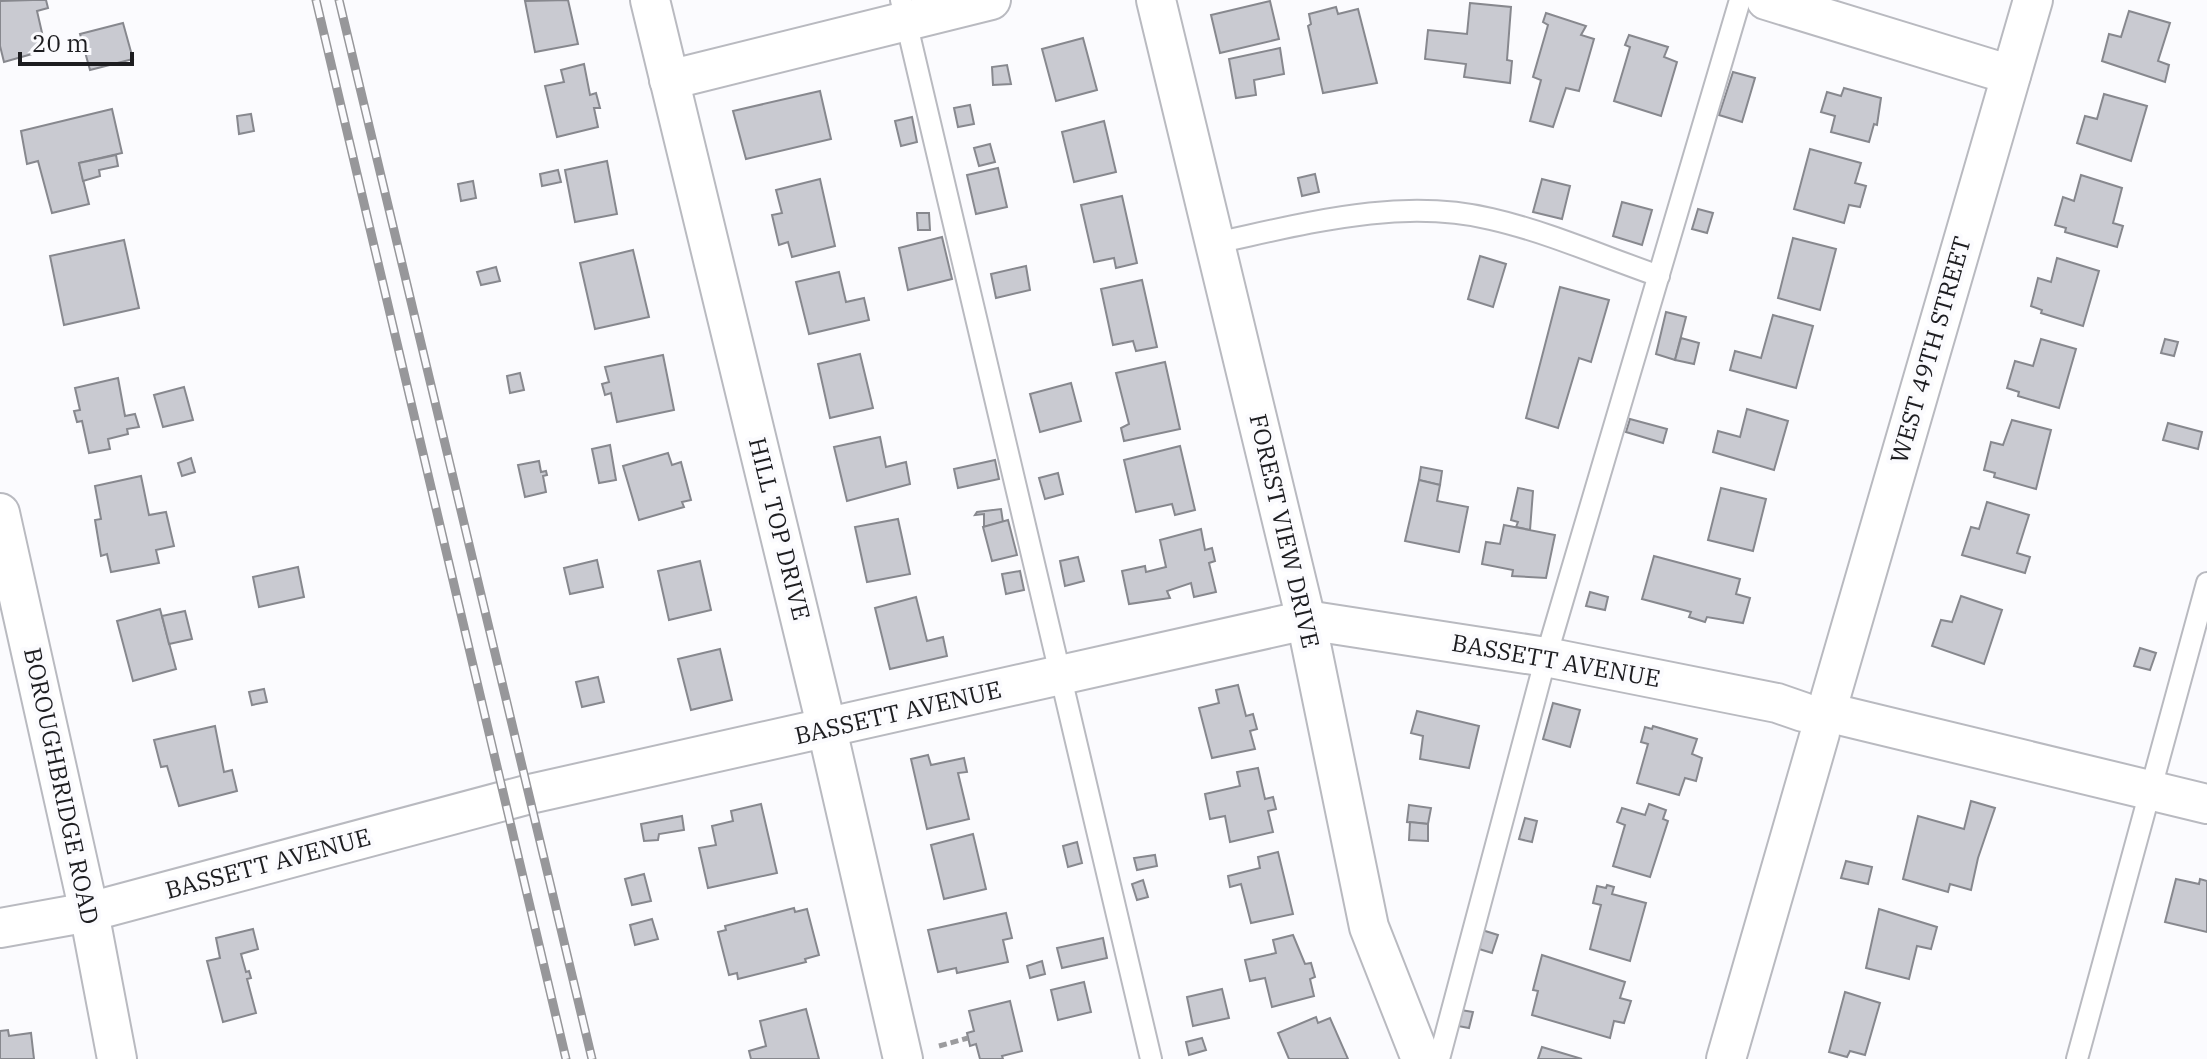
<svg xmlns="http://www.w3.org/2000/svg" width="2207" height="1059" font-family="'IBM Plex Serif',serif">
	<rect width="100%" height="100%" fill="#fbfbfe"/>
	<!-- building -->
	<g fill="#c9cad1" stroke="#87888e" stroke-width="2">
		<path d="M33,0H46L48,8L37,11L46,50L4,62L0,46V1Z"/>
		<path d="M568,0L578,44L535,52L525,1Z"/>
		<path d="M1270,1L1279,39L1220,53L1211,15Z"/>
		<path d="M1470,3L1511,7L1507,60L1512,61L1510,83L1464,77L1466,64L1425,59L1428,30L1467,34Z"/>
		<path d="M1336,7L1338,14L1358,9L1377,83L1323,93L1308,26L1311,24L1309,14Z"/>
		<path d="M2129,11L2170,23L2158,61L2169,65L2165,82L2102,61L2109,34L2121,37Z"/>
		<path d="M1546,13L1586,26L1581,35L1594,39L1579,91L1566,88L1553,127L1530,121L1541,80L1533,77L1548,25L1543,22Z"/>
		<path d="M123,23L133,59L90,70L80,34Z"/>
		<path d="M1629,35L1668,47L1664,57L1677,62L1661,116L1614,101L1630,47L1625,45Z"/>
		<path d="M1083,38L1097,90L1056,101L1042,49Z"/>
		<path d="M1280,48L1284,74L1254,80L1256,95L1236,98L1229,59Z"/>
		<path d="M584,64L590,95L596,93L600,108H594L598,127L557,137L545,86L564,82L561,70Z"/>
		<path d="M1007,65L1011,84L993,85L992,67Z"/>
		<path d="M1733,72L1755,78L1742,122L1719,115Z"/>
		<path d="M1844,88L1881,98L1877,125L1874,124L1869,142L1831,132L1835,116L1821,112L1827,92L1841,96Z"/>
		<path d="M820,91L831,139L746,159L733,111Z"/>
		<path d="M2104,94L2147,106L2131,161L2077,143L2085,116L2097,119Z"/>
		<path d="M970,105L974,124L958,127L954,108Z"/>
		<path d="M112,109L122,153L79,163L89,204L52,213L38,161L27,164L21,131Z"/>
		<path d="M251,114L254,131L239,134L237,116Z"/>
		<path d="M912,117L917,142L901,146L895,121Z"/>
		<path d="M1104,121L1116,172L1074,182L1062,132Z"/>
		<path d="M990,144L995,162L979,166L974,148Z"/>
		<path d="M1810,149L1861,163L1855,183L1866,186L1860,207L1849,205L1844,223L1794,209Z"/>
		<path d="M116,155L118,166L99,170L100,176L83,181L79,163Z"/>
		<path d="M607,161L617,214L575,222L565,170Z"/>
		<path d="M998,168L1007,207L976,214L967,175Z"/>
		<path d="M558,170L561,182L542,186L540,174Z"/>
		<path d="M1315,174L1319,192L1302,196L1298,178Z"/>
		<path d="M2081,175L2122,188L2113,223L2123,226L2117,247L2065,232L2066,228L2055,225L2063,197L2074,201Z"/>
		<path d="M820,179L835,246L792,257L788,242L779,245L772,215L782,213L776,190Z"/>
		<path d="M1542,179L1570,186L1562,219L1533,212Z"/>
		<path d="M473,181L476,198L461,201L458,184Z"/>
		<path d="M1122,196L1137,263L1116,268L1114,258L1094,262L1081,205Z"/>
		<path d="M1622,202L1652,210L1642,245L1613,236Z"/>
		<path d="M1698,209L1713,213L1707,233L1692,229Z"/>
		<path d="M917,213H929L930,230H918Z"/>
		<path d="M942,237L952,279L908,290L899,248Z"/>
		<path d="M1793,238L1836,249L1820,310L1778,298Z"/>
		<path d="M124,240L139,308L64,325L50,256Z"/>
		<path d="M633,250L649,317L595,329L580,263Z"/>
		<path d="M1480,256L1506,264L1493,307L1468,299Z"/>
		<path d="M2057,258L2099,271L2083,326L2041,313L2042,310L2031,306L2038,278L2051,282Z"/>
		<path d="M1026,266L1030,290L996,298L991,274Z"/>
		<path d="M496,267L500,281L481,285L477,272Z"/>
		<path d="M839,272L846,302L864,298L869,320L809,334L796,282Z"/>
		<path d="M1142,280L1157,347L1136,351L1133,341L1113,345L1101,289Z"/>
		<path d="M1560,287L1609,300L1591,362L1579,358L1558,428L1526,418Z"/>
		<path d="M1666,312L1686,317L1675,360L1656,354Z"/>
		<path d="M1773,315L1813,326L1796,388L1730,370L1735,351L1761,358Z"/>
		<path d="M1681,338L1699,343L1694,364L1675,360Z"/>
		<path d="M2041,339L2076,349L2059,408L2018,396L2019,392L2007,388L2015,361L2033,366Z"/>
		<path d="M2165,339L2178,342L2174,356L2161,353Z"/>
		<path d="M860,354L873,408L830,418L818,364Z"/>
		<path d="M663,355L674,410L617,422L611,393L605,395L602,384L609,382L605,367Z"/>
		<path d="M1165,362L1180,429L1124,441L1121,428L1129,424L1116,373Z"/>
		<path d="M520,373L524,390L510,393L507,376Z"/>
		<path d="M118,378L125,416L135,414L139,427L127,429L128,434L108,439L110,449L89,453L82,421L77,422L74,411L80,410L75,388Z"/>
		<path d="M1071,383L1081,421L1040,432L1030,394Z"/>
		<path d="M184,387L193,420L163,427L154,395Z"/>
		<path d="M1747,409L1788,421L1774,470L1713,452L1718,431L1740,437Z"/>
		<path d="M1630,419L1667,429L1663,443L1626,432Z"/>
		<path d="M2012,420L2051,430L2036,489L1994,477L1995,473L1984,470L1991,442L2003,445Z"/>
		<path d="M2168,423L2202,432L2198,449L2163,440Z"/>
		<path d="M880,437L886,467L906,462L910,484L847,501L834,447Z"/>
		<path d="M610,445L616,480L599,483L592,449Z"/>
		<path d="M1180,446L1195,510L1175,515L1172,504L1136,512L1124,460Z"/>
		<path d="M668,453L672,465L681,462L691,500L682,502L684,507L639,520L623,466Z"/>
		<path d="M191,458L195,472L182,476L178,463Z"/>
		<path d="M995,460L999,479L958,488L954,469Z"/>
		<path d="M539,461L541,472L546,471L547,475L543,476L546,492L525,497L518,465Z"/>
		<path d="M1421,467L1442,471L1440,485L1419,480Z"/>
		<path d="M1058,473L1063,494L1045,499L1039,478Z"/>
		<path d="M141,476L149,515L166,512L174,546L156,550L159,563L111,572L107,554L101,556L95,520L101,519L95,486Z"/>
		<path d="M1419,480L1440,485L1437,501L1468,507L1459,552L1405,541Z"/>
		<path d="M1518,488L1533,491L1530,530L1516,527L1518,522L1511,520Z"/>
		<path d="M1721,488L1766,499L1753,551L1708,540Z"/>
		<path d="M1987,502L2029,515L2017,553L2030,557L2025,573L1962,555L1971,527L1979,529Z"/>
		<path d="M1001,509L1003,522L984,527V514L975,515L977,512Z"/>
		<path d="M898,519L910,574L867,582L855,527Z"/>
		<path d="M1008,520L1017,555L992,561L983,527Z"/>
		<path d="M1504,525L1555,535L1546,578L1512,576L1513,570L1482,564L1486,542L1500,544Z"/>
		<path d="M1201,529L1205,550L1212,548L1215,561L1209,563L1216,592L1194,597L1191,583L1167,591L1170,598L1129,604L1122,571L1145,566L1146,572L1166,567L1160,540Z"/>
		<path d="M1654,556L1740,579L1736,594L1750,598L1743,623L1707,617L1705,622L1689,617L1691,612L1642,599Z"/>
		<path d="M1078,557L1084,581L1065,586L1060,561Z"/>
		<path d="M597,560L603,587L570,594L564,568Z"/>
		<path d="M700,561L711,610L669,620L658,571Z"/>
		<path d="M298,567L304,597L259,607L253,577Z"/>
		<path d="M1020,571L1024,590L1006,594L1002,574Z"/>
		<path d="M1590,592L1608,597L1605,610L1586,606Z"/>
		<path d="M1961,596L2002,610L1984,664L1932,646L1941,620L1952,622Z"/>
		<path d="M916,597L927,641L943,637L947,656L890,669L875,608Z"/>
		<path d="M160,609L176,669L133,681L117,621Z"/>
		<path d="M185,611L192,639L169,644L162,616Z"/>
		<path d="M2140,648L2156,653L2150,670L2134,666Z"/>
		<path d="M720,649L732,700L691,710L678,659Z"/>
		<path d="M598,677L604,702L582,707L576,682Z"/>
		<path d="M1238,685L1246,716L1253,714L1257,729L1250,731L1255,749L1212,758L1199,708L1219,703L1216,690Z"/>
		<path d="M264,689L267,702L252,705L249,692Z"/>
		<path d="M1553,703L1580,710L1570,747L1543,739Z"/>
		<path d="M1417,711L1479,726L1469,768L1420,759L1423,736L1411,733Z"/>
		<path d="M215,726L224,772L232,770L237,791L179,806L167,766L161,767L154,740Z"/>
		<path d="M1653,726L1697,739L1692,754L1702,758L1696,781L1685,778L1679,795L1637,783L1648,744L1641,742L1645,727L1652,729Z"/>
		<path d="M928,755L931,765L964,758L967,772L958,773L969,819L927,829L911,759Z"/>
		<path d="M1258,768L1265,799L1273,797L1276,809L1268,811L1273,832L1230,842L1225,816L1210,819L1205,794L1240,786L1237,772Z"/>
		<path d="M1971,801L1995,808L1978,858L1971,890L1950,884L1948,892L1903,879L1918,816L1964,829Z"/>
		<path d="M761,804L777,873L708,888L699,848L716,845L712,826L733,821L731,811Z"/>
		<path d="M1649,804L1666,810L1663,819L1668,821L1650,877L1613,866L1625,825L1617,822L1622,808L1645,815Z"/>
		<path d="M1409,805L1431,808L1428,824L1407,822Z"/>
		<path d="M682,816L684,830L659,834L658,840L644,841L641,824Z"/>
		<path d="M1525,818L1537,821L1532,842L1519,839Z"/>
		<path d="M1410,822L1428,824V841L1409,840Z"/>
		<path d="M973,834L986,889L944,899L931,845Z"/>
		<path d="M1077,842L1082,863L1068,867L1063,846Z"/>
		<path d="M1278,852L1293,914L1251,923L1241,884L1230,887L1228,876L1260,868L1258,857Z"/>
		<path d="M1155,855L1157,866L1137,870L1134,858Z"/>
		<path d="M1846,861L1872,867L1868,884L1841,878Z"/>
		<path d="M644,874L651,901L632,905L625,879Z"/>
		<path d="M2176,879L2199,884L2200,879L2207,881V932L2165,922Z"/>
		<path d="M1143,880L1148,897L1137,900L1132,884Z"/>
		<path d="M1607,885L1614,887L1612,894L1646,903L1630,961L1590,949L1601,905L1593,903L1597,886L1606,888Z"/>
		<path d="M794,908L795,912L807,909L819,955L805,959L806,962L738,979L737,973L729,975L718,932L726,930L725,926Z"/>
		<path d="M1879,909L1937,927L1931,949L1917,946L1909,979L1866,968Z"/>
		<path d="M1006,913L1012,938L1003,940L1008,962L957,973L956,968L938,972L928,930Z"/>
		<path d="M652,919L658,939L635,945L630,925Z"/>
		<path d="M253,929L258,949L241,954L246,972L249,971L251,978L247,979L256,1013L223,1022L207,961L220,958L216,938Z"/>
		<path d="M1482,930L1498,935L1492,953L1476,948Z"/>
		<path d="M1293,935L1305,964L1311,963L1315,977L1310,979L1314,996L1272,1007L1265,978L1250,981L1245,960L1276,953L1273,940Z"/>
		<path d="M1103,938L1107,958L1062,968L1057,948Z"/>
		<path d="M1542,955L1625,982L1620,998L1631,1001L1624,1023L1614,1021L1610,1038L1532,1015L1538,991L1533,990Z"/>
		<path d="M1042,961L1045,974L1030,978L1027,966Z"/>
		<path d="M1084,982L1091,1012L1058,1020L1051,990Z"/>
		<path d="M1222,989L1229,1018L1193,1026L1187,997Z"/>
		<path d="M1845,992L1880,1003L1865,1055L1850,1051L1847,1057L1829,1052Z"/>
		<path d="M1010,1001L1022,1051L1002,1056L1003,1059H980L976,1044L970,1046L967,1033L974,1031L969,1011Z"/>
		<path d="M806,1009L819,1059H751L749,1051L766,1046L760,1021Z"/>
		<path d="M1461,1010L1473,1012L1469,1028L1458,1026Z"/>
		<path d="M1316,1017L1318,1023L1330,1018L1348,1059H1289L1278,1033Z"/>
		<path d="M8,1030L9,1036L31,1033L34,1059H0V1031Z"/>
		<path d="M1202,1038L1206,1050L1189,1055L1186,1042Z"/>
		<path d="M1542,1047L1582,1059H1538Z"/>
	</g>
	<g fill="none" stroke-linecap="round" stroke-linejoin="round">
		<defs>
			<g id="service">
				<path d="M901,0L1151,1059"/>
				<path d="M1215,243C1305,224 1399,197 1491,219C1548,232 1604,257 1659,276"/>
				<path d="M1439,1059L1546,657L1740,0"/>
				<path d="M2077,1059L2207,583"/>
			</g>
			<g id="minor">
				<path d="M650,0L827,729L903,1059"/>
				<path d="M1156,0L1306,620L1369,927L1421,1059"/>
				<path d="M1766,0L2011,75"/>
				<path d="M669,80L991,0"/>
				<path d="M0,513L89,912L117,1059"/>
				<path d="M1830,699L2033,0"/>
				<path d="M1839,715L2207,804"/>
				<path d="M0,928L89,912L530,794L1306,620L1546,657L1777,703L1803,712"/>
				<path d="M1726,1059L1820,733"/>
			</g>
		</defs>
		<!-- service casing -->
		<use href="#service" stroke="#b9bac0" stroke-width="24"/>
		<!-- minor casing -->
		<use href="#minor" stroke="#b9bac0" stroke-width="42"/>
		<!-- path -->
		<path stroke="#9b9b9e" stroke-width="5" stroke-dasharray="8 4" stroke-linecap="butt" d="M939,1046L968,1038"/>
		<!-- service -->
		<use href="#service" stroke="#fff" stroke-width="20"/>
		<!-- minor -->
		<use href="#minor" stroke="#fff" stroke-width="38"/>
		<defs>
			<g id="rail">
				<path d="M316,0L566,1059"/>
				<path d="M339,0L592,1059"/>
			</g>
		</defs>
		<!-- rail casing -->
		<use href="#rail" stroke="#97979a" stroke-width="9"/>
		<!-- rail -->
		<use href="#rail" stroke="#fbfbfe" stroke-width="6" stroke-dasharray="18" stroke-linecap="butt"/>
	</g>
	<g text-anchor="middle" stroke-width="8" stroke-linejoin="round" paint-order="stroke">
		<!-- street labels -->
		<g font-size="24" fill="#1d1d20" stroke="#fbfbfe">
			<text transform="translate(1931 350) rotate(-74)" y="8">WEST 49TH STREET</text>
			<text transform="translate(779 529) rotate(76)" y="8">HILL TOP DRIVE</text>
			<text transform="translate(1284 531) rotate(77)" y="8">FOREST VIEW DRIVE</text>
			<text transform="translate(1556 661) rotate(10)" y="8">BASSETT AVENUE</text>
			<text transform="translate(898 713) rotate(-13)" y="8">BASSETT AVENUE</text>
			<text transform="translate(61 786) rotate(78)" y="8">BOROUGHBRIDGE ROAD</text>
			<text transform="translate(268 864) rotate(-15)" y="8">BASSETT AVENUE</text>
		</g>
	</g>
	<!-- scale -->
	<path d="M20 52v12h112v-12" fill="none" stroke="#1d1d20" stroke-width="4"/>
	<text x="32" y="52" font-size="24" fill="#1d1d20" stroke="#fbfbfe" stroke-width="6" paint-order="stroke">20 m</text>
</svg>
